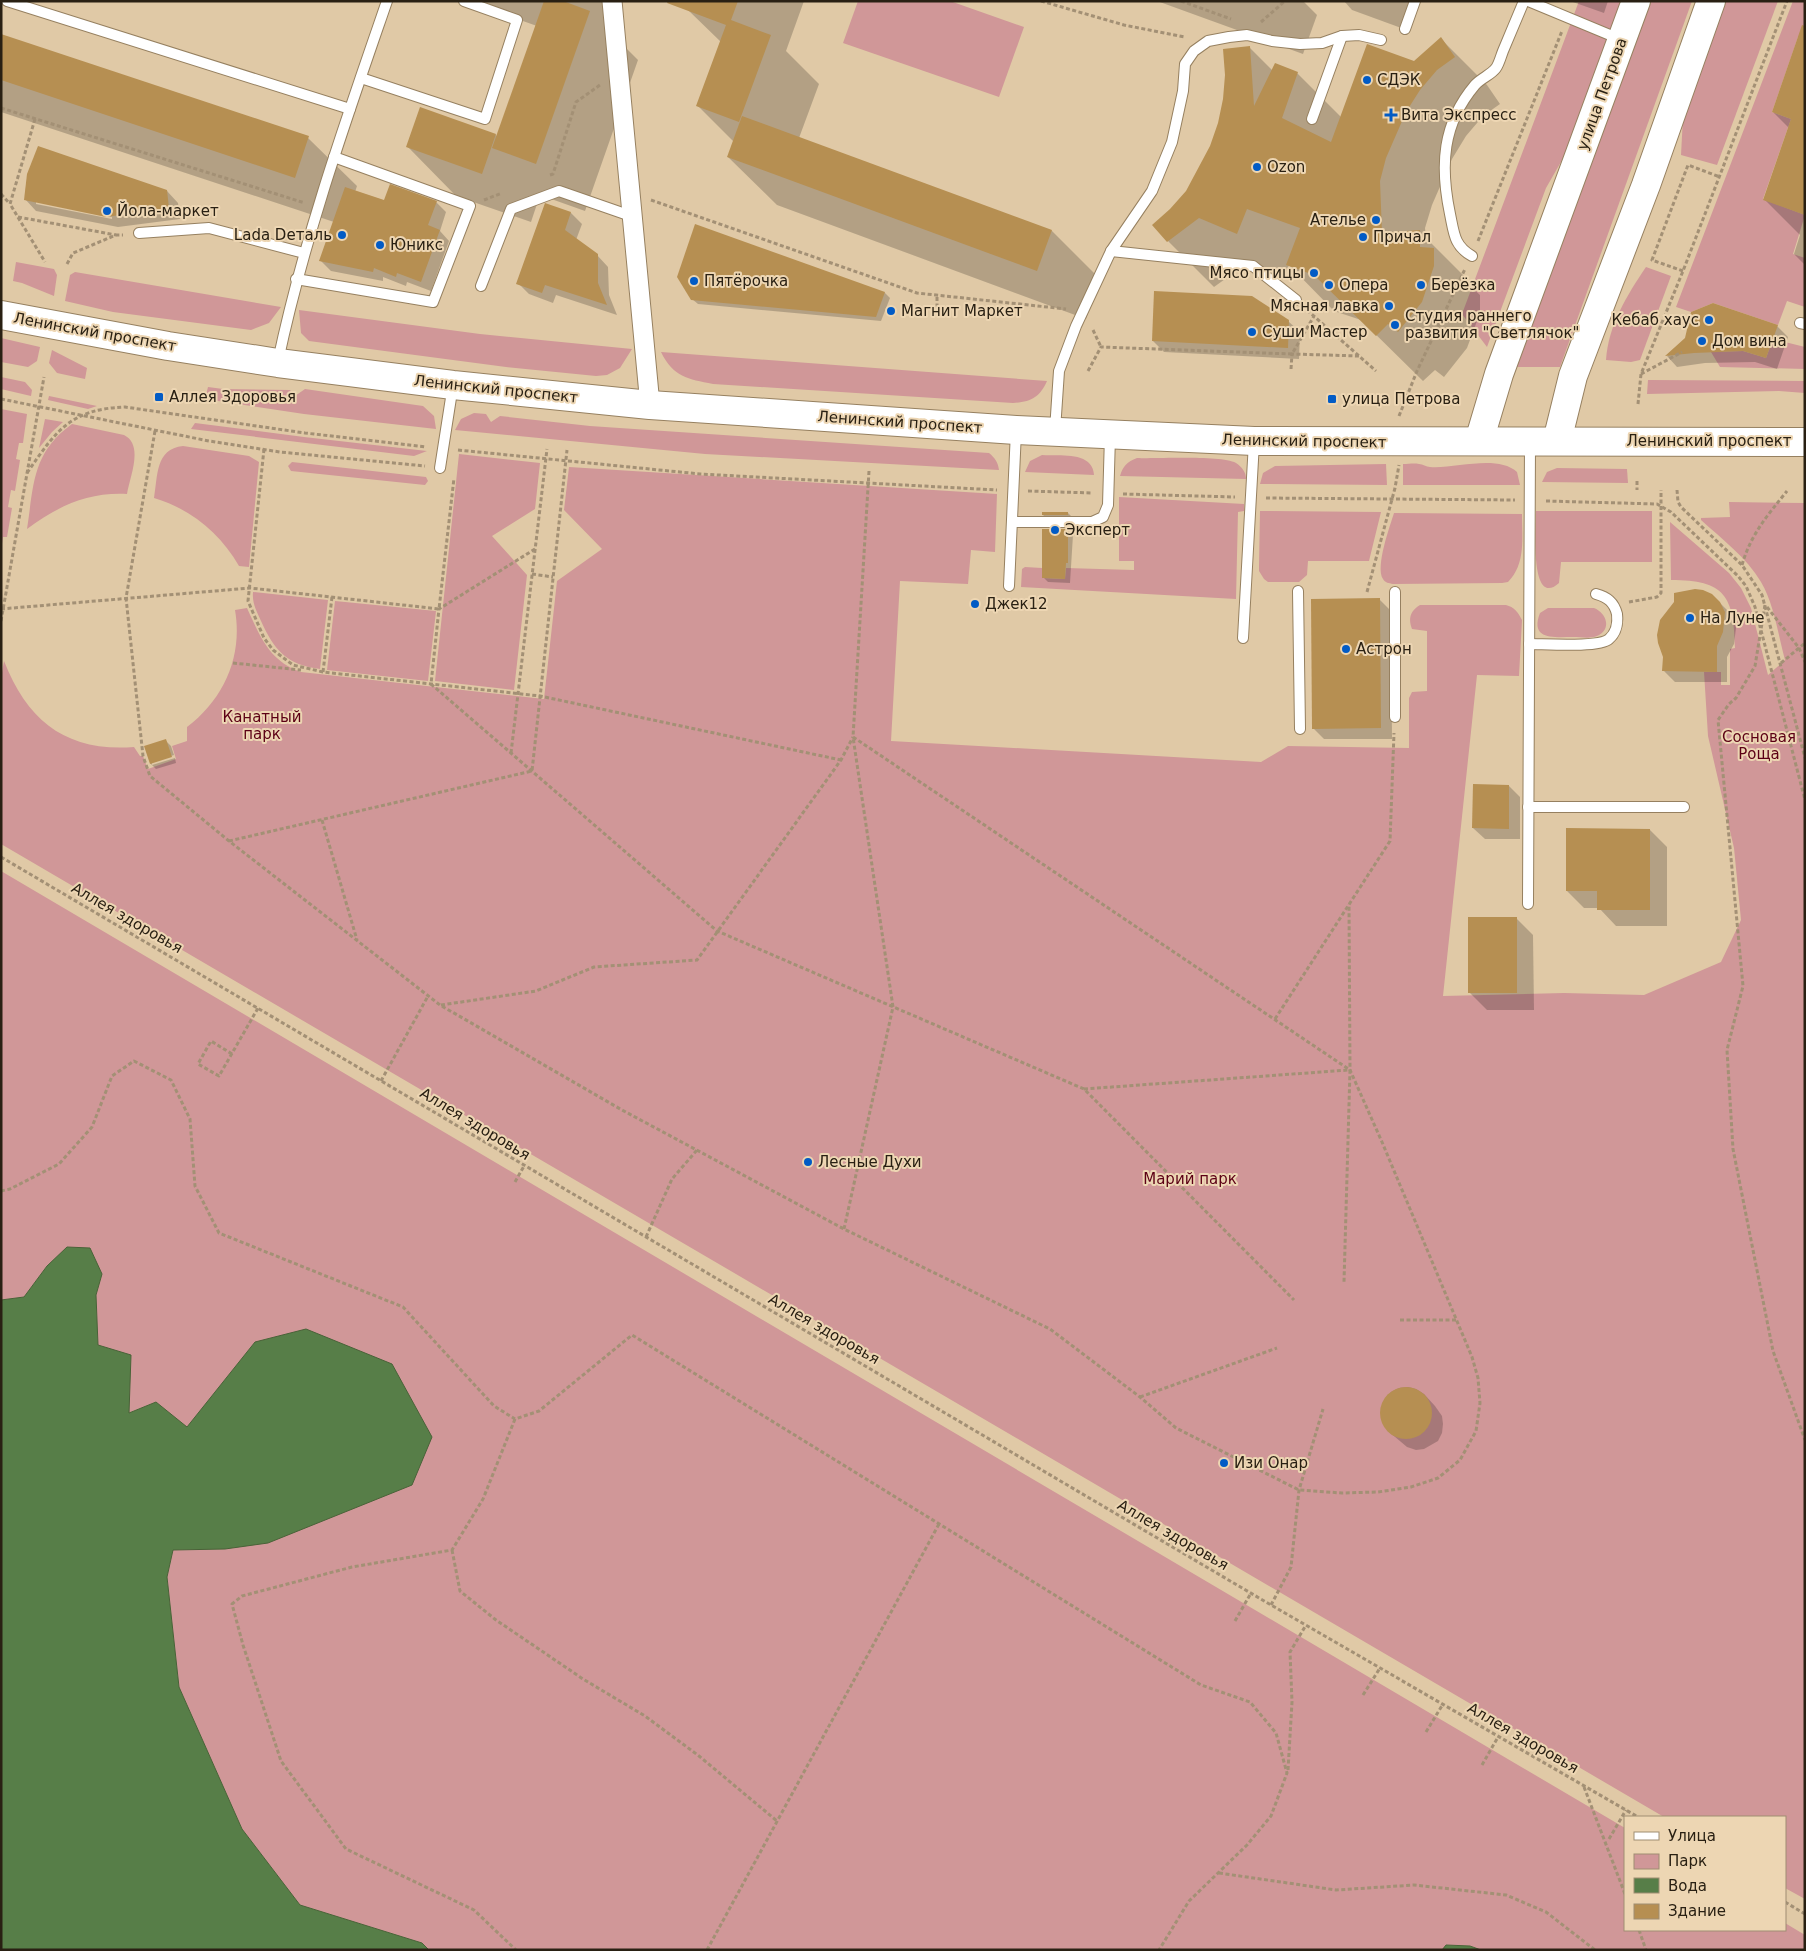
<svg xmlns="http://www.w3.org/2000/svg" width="1806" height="1951" font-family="'DejaVu Sans',sans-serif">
	<rect width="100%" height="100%" fill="#e0c9a6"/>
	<!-- green -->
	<g fill="#d09798">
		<path d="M858,1H950L1024,27L999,97L843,43Z"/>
		<path d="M1579,1H1623L1573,141L1546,188L1487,347L1462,314Z"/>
		<path d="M1649,1H1692L1560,367H1517Z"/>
		<path d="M1726,1H1778L1717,165L1681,155L1683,117Z"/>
		<path d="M1793,1H1805V39L1798,37L1772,112L1791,119L1763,199L1805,215L1793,254L1805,258V307L1787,301L1778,325L1713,303L1691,312L1676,307Z"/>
		<path d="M16,262L54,269L57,275L54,296L22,283L13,281Z"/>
		<path d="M1646,267L1671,276L1640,360L1631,362L1606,360C1608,326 1627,295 1646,267Z"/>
		<path d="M75,272L281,307L269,323L251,330L113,312L65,301L70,275Z"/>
		<path d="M299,310L480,334L632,349L620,368L607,375L596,376L506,367L309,341L301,333Z"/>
		<path d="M1,338L40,347L37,361L28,367L1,362Z"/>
		<path d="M1773,339L1805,347V369L1720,367L1711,352L1743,351L1766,358Z"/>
		<path d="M52,350L87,368L85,379L57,373L49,363Z"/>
		<path d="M661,352L1047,381C1040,397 1031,402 1013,403L713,384C688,379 673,377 661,352Z"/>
		<path d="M1,377L25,382L32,390L31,396L1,389Z"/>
		<path d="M1648,380L1805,381V393L1779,391L1647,394Z"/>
		<path d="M208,387L223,389L290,390L295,396L305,389L423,406L434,416L436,429L304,414L205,399Z"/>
		<path d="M49,396L97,406L88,409L48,400Z"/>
		<path d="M1,409L27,414L23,443H19L16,459L20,460L15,491L11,490L8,507L12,508L7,537H3L1,550Z"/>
		<path d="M474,413L486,414L491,422L500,416L590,426L989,453C995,458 998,462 999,470L705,454L455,430L461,419Z"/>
		<path d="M45,419L63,422L52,432L39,448Z"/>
		<path d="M195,423L304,437L427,451L414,456L191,429Z"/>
		<path d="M72,424L124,435C144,445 130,476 127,494C88,492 58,506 27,529C34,484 32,453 72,424Z"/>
		<path d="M183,446L249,456L259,462L249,567L239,566C220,533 191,509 154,498C158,476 155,449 183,446Z"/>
		<path d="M459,454L540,463L535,509L492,536L527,575L514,690L435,681Z"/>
		<path d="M1042,455C1060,456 1093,451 1094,475L1025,472L1030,461Z"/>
		<path d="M1137,458C1158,459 1220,455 1236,463C1242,467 1246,472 1246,479L1120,476C1123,466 1127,462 1137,458Z"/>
		<path d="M292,462L426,477L428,481L425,485L291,471L288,466Z"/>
		<path d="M1386,464L1387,485L1260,484L1263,473L1275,466Z"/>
		<path d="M1403,464C1409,464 1414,463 1419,464C1423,464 1426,467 1430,467C1455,469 1497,454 1517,472L1520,485H1403Z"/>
		<path d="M569,467L997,494L995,552L971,550L968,584L900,581L891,741L1261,762L1288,746L1409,748V698L1412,692L1427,691V631L1412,629C1408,619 1410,611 1420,605H1506C1514,607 1518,612 1522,620L1519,676L1477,675L1443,996L1564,993L1644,995L1721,962L1741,920L1734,848L1708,736L1704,672H1721V685H1730V649L1735,648C1734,596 1725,580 1671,580L1670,522L1729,573L1741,588L1751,608L1768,675L1785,660C1778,634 1774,604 1761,582C1747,558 1722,539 1701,520V518L1730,517L1729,502L1805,503V1899L1785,1888V1817H1664L1,844V678L4,661C28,722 67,752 134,747L140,756H143L148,769L176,759L172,746L187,741V727C224,699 243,656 235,610L247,608C260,636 269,661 301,672L544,699L557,581L602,549L564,510Z"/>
		<path d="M1557,468L1627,469L1628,483L1542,482L1547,472Z"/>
		<path d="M1119,497L1244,504V511L1238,512L1236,599L1021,587L1022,569L1025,567L1042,568V578L1065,579L1066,568L1134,570V561H1119Z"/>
		<path d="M1260,511L1381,512L1369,561H1308L1307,575L1299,582H1268L1264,579L1259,571V566Z"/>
		<path d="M1536,511H1652V562H1561L1559,583C1529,610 1536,522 1536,511Z"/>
		<path d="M1394,513L1522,514C1522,538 1526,564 1508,582L1502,583L1393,584C1389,583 1385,583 1383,579C1375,567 1390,526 1394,513Z"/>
		<path d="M253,592L328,600L320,669C287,665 274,650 261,621C256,610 252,603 253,592Z"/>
		<path d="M335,601L436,611L428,681L327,670Z"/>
		<path d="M1548,608H1594C1607,613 1612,630 1597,636C1590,639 1581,637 1573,637C1556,637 1529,641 1540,613Z"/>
		<path d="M1,871L1625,1828V1930H1785V1923L1805,1935V1950H1482L1470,1946L1446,1945L1442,1950H429L422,1943L300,1905L242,1829L179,1687L167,1577L173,1550L225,1549L255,1342L187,1428L156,1402L128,1413L131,1356L98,1345L96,1295L102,1274L47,1266L24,1297L1,1300Z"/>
	</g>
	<!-- water -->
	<g fill="#577e48" stroke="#496238">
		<path d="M67,1247L90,1248L102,1274L96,1295L98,1345L131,1355L129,1413L156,1402L187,1427L255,1342L306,1329L392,1364L432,1437L412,1485L268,1543L225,1549L173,1550L167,1577L179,1687L242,1829L300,1905L422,1943L429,1950H1V1300L24,1297L47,1266Z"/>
		<path d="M1446,1945L1470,1946L1481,1950H1442Z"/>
	</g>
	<!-- shadow -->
	<g fill="#0003" fill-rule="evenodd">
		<path d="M466,1H607L608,30L638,60L585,211L540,195L531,222L456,196L408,147L496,135L497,137L537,26Z"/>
		<path d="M693,1H804L786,51L819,84L799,138L1052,231L1100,279L1086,319L777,205L728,157L734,142L698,106L721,42L689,11Z"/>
		<path d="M1157,1H1303L1317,15L1303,54Z"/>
		<path d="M1344,1H1415L1404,29L1352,10Z"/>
		<path d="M1570,1H1608L1604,13Z"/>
		<path d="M1,36L308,138L357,186L355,192L385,202H436L446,212L440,231L449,241L431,291L407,282L406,286L383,277V281L331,271L321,261L334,222L1,112Z"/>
		<path d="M1441,39L1487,85L1500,104L1483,116L1466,136L1452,159L1432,205L1425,228L1426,238L1465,277V281L1480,295V313L1467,348L1444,377L1435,370L1423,381L1361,320L1334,311L1289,265L1283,280L1246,264L1214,287L1168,241L1187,192L1212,146L1249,47L1273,71L1297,73L1342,118L1414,63Z"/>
		<path d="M1805,40V265L1794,254L1800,235L1764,199L1789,128L1773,112Z"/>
		<path d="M167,191L178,203L180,219L118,227L36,211L25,199ZM36,201L112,217V219L36,204Z"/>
		<path d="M547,205L571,213L582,224L576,240L597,255L608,267L609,295L617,315L556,295L553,303L529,294L518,283Z"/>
		<path d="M696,226L885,293L890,298L881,321L698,304L692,299Z"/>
		<path d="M1288,321L1300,332L1299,359L1164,352L1153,341Z"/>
		<path d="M1777,326L1788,337L1777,369L1755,362L1705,363L1677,367L1667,356L1686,339Z"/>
		<path d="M1068,513L1073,518L1048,520L1043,515Z"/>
		<path d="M1067,530L1073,535L1070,583L1048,582L1043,577Z"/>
		<path d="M1716,599L1728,611L1734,619L1736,628L1734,644L1727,657V682H1675L1664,671L1676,602Z"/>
		<path d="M1380,600L1391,611L1392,739H1324L1313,728Z"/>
		<path d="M166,741L171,746L174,755L152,762V765L175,758L176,763L156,769L151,764L146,747Z"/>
		<path d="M1509,786L1520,797V839H1485L1473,828Z"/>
		<path d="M1650,830L1667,847V926H1616L1599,908H1584L1567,891Z"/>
		<path d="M1516,918L1533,935L1534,1010H1487L1470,993Z"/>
		<path d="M1408,1387L1416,1389L1424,1394L1435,1406L1442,1416L1443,1424L1442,1433L1438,1441L1424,1449L1416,1450L1407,1447L1388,1431L1382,1420L1381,1411L1383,1403L1391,1392L1399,1388Z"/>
	</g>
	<!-- building -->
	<g fill="#b68f52">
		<path d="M544,1H563L590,11L536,164L492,148Z"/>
		<path d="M668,1H738L731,20L771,35L739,122L696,106L726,25L667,3Z"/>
		<path d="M1802,25L1805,26V215L1763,200L1791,119L1772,112Z"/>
		<path d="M1,34L309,136L295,178L1,80Z"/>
		<path d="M1441,37L1455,57L1437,70L1420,90L1406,112L1386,158L1380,181L1382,233L1420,230V247L1434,248V266L1422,302L1398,332L1388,324L1376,336L1314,275L1286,265L1300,228L1247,209L1237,234L1199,218L1167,242L1152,225L1170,209L1186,191L1210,146L1218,123L1223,99L1225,75L1223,49L1250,46L1254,106L1275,63L1298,72L1282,118L1331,142L1367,44L1414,61Z"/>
		<path d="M420,107L496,134L482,174L406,147Z"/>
		<path d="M742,116L1052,230L1037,271L727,157Z"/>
		<path d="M38,146L167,190L169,208L106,217L24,200L27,174Z"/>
		<path d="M390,184L437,201L428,225L440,230L421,282L397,273L396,277L374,268L373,272L319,261L345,187L384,200Z"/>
		<path d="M545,203L571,212L565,230L598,254V283L607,305L545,285L542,293L516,284Z"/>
		<path d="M695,224L885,292L876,317L691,300L677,277Z"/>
		<path d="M1154,291L1252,296L1289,320L1288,348L1152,341Z"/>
		<path d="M1713,303L1778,325L1766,358L1743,351L1694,353L1665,356L1685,338L1691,312Z"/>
		<rect x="1042" y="512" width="26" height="3"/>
		<path d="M1042,529H1068V563H1066L1065,579L1042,578Z"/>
		<path d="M1695,589L1703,590L1712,594L1720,602L1725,612L1723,632L1717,646V672L1662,671L1663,657L1658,643L1657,635L1660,620L1674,602V593Z"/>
		<path d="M1380,598L1381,728L1312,729L1311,599Z"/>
		<path d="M166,739L172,757L150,764L144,746Z"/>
		<path d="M1473,784L1509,785V829L1472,828Z"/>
		<path d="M1566,828L1650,829V910H1597V891H1566Z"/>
		<rect x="1468" y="917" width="49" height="76"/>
		<circle cx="1406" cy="1413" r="26"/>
	</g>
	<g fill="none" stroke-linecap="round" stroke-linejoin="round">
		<defs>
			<g id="service">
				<path d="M7,1L350,109"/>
				<path d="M1528,1L1622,40"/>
				<path d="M1405,29L1415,1"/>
				<path d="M361,78L485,119L517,20L464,1"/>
				<path d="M1312,119L1342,36"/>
				<path d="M139,233L209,228L304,253"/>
				<path d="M1111,251L1253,266L1296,300"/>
				<path d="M1472,256C1454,246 1454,233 1450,214C1440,166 1442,124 1475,85C1481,78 1491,75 1496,68C1499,64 1501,56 1503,51C1510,34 1517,18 1524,1"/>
				<path d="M296,279L433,302L470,206L334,157"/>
				<path d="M481,286L511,209L559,191L631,216"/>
				<path d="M1800,323L1805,324"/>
				<path d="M278,361C304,238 346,120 387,1"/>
				<path d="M1055,430L1059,371L1076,326L1111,251L1152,191L1172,142L1183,91L1185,64L1194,51L1208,41L1229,37L1247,35L1272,41L1300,44L1322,43L1342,36L1359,35L1381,40"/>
				<path d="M440,468L453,385"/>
				<path d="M1012,522H1092L1103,517L1108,505L1110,436"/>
				<path d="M1009,586L1016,431"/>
				<path d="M1298,591L1300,729"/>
				<path d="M1243,638L1254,442"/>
				<path d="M1529,644C1545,644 1599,648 1609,639C1616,633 1618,623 1617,614C1614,602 1607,597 1596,594"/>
				<path d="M1395,717V592"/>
				<path d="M1528,807H1684"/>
				<path d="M1528,904L1530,442"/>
			</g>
			<path id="minor" d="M612,1L650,405"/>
			<g id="secondary">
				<path d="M1479,441L1499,374L1636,1"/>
				<path d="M1557,441L1573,376L1646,185L1711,1"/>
			</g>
			<path id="primary" d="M1,315L168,346L278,363L453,385L650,405L1016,430L1254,441L1805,442"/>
		</defs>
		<!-- service casing -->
		<use href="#service" stroke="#968060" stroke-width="12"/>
		<!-- minor casing -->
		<use href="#minor" stroke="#968060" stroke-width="21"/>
		<!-- secondary casing -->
		<use href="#secondary" stroke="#968060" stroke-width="30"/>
		<!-- primary casing -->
		<use href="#primary" stroke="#968060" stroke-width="30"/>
		<!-- path -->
		<g stroke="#a39075" stroke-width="3" stroke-dasharray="4 2.5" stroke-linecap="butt">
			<path d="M1041,1L1124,25L1185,37"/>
			<path d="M1181,1L1231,19"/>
			<path d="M1261,22L1285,1"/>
			<path d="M1,108L305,203"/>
			<path d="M35,119L10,204L45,262"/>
			<path d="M550,175L553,174L576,102L600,85"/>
			<path d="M1,194L9,203"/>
			<path d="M484,200L502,193"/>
			<path d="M651,200L917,293L1066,309"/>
			<path d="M18,217L116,235"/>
			<path d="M1478,241L1562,31"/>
			<path d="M67,264L73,253L116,235H123"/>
			<path d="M1683,271L1652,260L1688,165L1720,177"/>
			<path d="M1307,310L1376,371"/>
			<path d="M937,314V295"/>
			<path d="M1093,330L1101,347"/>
			<path d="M1291,369L1292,354L1359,356"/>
			<path d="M1088,371L1101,347L1292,354L1314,316"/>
			<path d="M1641,374L1682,352"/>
			<path d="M1,399L209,441L280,452L425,466"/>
			<path d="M1638,404L1641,374L1683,271L1787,1"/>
			<path d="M1399,416L1417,371L1465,269"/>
			<path d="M155,431L126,598L143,756L150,776L229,841L440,1005L622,1110L844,1229L1050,1329L1140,1397L1176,1428L1299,1490L1342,1493L1378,1492L1411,1487L1438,1478L1460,1460L1476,1431L1480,1403L1478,1378L1472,1357L1382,1142L1350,1070L1349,904"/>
			<path d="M264,449L248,601L264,638L273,650L293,665L323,672L540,696L841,760"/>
			<path d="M458,450L700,474L997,490"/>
			<path d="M869,471L853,737L1350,1070L1344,1282"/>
			<path d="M27,473C56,431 70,409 125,407L305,433L426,447"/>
			<path d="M1637,481V490"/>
			<path d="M1677,490L1678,502L1681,507L1742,565L1762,595L1805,758"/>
			<path d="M1028,491L1092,493"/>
			<path d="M1123,494L1235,497"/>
			<path d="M1266,498L1515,500"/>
			<path d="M1546,501L1657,504L1671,512L1738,576L1746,586L1755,607L1805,800"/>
			<path d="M535,549L439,609L431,684L717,931L1084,1089L1294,1300"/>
			<path d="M1742,565C1751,534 1767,516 1787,491"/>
			<path d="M532,574L553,577"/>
			<path d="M1367,592L1395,488L1399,465"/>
			<path d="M1629,602L1657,597L1661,593V490"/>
			<path d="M1765,605L1755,666L1736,698L1729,704L1718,720L1743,986L1727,1050L1733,1149L1773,1351L1805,1440"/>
			<path d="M1767,607L1799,648L1805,662"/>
			<path d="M1,609L250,588L439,609L454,478"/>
			<path d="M1,621L44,377"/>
			<path d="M233,663L301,670"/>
			<path d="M1781,663L1805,643"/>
			<path d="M323,672L332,597"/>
			<path d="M511,753L547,449"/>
			<path d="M322,820L357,940"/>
			<path d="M229,841L532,771L567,450"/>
			<path d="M1,857L1271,1605L1638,1817"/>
			<path d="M441,1005L536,991L594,967L697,960L841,760L853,737"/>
			<path d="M1275,1019L1390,841L1394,733"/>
			<path d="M232,1054L211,1041L198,1064L219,1076L258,1008"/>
			<path d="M381,1081L428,996"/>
			<path d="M1084,1089L1349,1070"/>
			<path d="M515,1182L524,1166"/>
			<path d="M1,1191L10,1189L59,1164L92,1127L112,1076L134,1061L171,1080L190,1119L195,1186L219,1233L403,1307L494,1406L515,1419L539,1411L632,1335L1201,1685L1250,1702L1276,1733L1287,1773L1271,1816L1247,1845L1189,1901L1159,1950"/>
			<path d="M844,1229L893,1007L853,737"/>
			<path d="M646,1237L672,1179L697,1150"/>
			<path d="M1400,1320H1457"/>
			<path d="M1140,1397L1277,1348"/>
			<path d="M515,1419L483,1499L452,1550L352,1567L242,1596L232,1604L243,1645L281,1761L346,1849L474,1910L516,1950"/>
			<path d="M452,1550L460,1591L496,1620L583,1679L645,1716L699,1756L777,1821"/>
			<path d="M1271,1605L1291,1567L1299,1490L1323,1409"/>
			<path d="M1235,1621L1251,1593"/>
			<path d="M1363,1695L1380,1668"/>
			<path d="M1426,1732L1443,1704"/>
			<path d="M1482,1765L1498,1737"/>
			<path d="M1288,1770L1292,1702L1290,1652L1306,1625"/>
			<path d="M1584,1787L1625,1894"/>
			<path d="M1609,1839L1626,1810"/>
			<path d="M1219,1873L1336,1890L1414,1885L1506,1895L1546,1912L1595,1950"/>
			<path d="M1785,1902L1805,1914"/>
			<path d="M1639,1930L1646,1950"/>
			<path d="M707,1950L939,1524"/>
		</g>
		<!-- service -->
		<use href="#service" stroke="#fff" stroke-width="10"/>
		<!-- minor -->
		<use href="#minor" stroke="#fff" stroke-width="19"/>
		<!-- secondary -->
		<use href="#secondary" stroke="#fff" stroke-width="28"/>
		<!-- primary -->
		<use href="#primary" stroke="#fff" stroke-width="28"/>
	</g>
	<!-- markers -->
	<g fill="#025bc5" stroke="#edd6b3" stroke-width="2">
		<circle cx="1367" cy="80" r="5"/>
		<path d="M1388.5 107.5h5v5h5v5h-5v5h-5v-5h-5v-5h5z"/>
		<circle cx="1257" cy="167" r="5"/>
		<circle cx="107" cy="211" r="5"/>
		<circle cx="1376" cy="220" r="5"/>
		<circle cx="342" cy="235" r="5"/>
		<circle cx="1363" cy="237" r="5"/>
		<circle cx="380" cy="245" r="5"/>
		<circle cx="1314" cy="273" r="5"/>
		<circle cx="694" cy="281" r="5"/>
		<circle cx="1329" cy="285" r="5"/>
		<circle cx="1421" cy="285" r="5"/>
		<circle cx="1389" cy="306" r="5"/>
		<circle cx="891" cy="311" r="5"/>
		<circle cx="1709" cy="320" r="5"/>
		<circle cx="1395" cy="325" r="5"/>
		<circle cx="1252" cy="332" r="5"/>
		<circle cx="1702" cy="341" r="5"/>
		<rect x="154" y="392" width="10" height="10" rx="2.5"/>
		<rect x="1327" y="394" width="10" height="10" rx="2.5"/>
		<circle cx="1055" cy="530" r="5"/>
		<circle cx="975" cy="604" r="5"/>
		<circle cx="1690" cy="618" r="5"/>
		<circle cx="1346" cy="649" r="5"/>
		<circle cx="808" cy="1162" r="5"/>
		<circle cx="1224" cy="1463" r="5"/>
	</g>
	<g text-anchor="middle" stroke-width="4" stroke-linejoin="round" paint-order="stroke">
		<!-- poi labels -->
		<g font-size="15" fill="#292013" stroke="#edd6b3" text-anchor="start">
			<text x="1377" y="85">СДЭК</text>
			<text x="1401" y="120">Вита Экспресс</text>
			<text x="1267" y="172">Ozon</text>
			<text x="117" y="216">Йола-маркет</text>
			<text x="1366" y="225" text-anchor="end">Ателье</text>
			<text x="332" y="240" text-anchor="end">Lada Dеталь</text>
			<text x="1373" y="242">Причал</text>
			<text x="390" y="250">Юникс</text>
			<text x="1304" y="278" text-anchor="end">Мясо птицы</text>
			<text x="704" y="286">Пятёрочка</text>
			<text x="1339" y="290">Опера</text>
			<text x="1431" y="290">Берёзка</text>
			<text x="1379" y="311" text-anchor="end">Мясная лавка</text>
			<text x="901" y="316">Магнит Маркет</text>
			<text x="1405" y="321">Студия раннего<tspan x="1405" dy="17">развития "Светлячок"</tspan></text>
			<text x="1699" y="325" text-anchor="end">Кебаб хаус</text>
			<text x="1262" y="337">Суши Мастер</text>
			<text x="1712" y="346">Дом вина</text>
			<text x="169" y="402">Аллея Здоровья</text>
			<text x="1342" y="404">улица Петрова</text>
			<text x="1065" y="535">Эксперт</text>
			<text x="985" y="609">Джек12</text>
			<text x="1700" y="623">На Луне</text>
			<text x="1356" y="654">Астрон</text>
			<text x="818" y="1167">Лесные Духи</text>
			<text x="1234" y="1468">Изи Онар</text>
		</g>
		<!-- street labels -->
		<g font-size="15" fill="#292013" stroke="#edd6b3">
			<text transform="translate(1602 94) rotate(-70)" y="5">улица Петрова</text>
			<text transform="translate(95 332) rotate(10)" y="5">Ленинский проспект</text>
			<text transform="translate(496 389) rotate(6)" y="5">Ленинский проспект</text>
			<text transform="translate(900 422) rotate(4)" y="5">Ленинский проспект</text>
			<text transform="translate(1304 441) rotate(1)" y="5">Ленинский проспект</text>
			<text x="1709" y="446">Ленинский проспект</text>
			<text transform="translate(127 918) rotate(30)" y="5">Аллея здоровья</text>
			<text transform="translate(475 1124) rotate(31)" y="5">Аллея здоровья</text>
			<text transform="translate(824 1329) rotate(30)" y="5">Аллея здоровья</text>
			<text transform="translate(1173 1535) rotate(30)" y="5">Аллея здоровья</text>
			<text transform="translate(1523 1738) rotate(30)" y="5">Аллея здоровья</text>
		</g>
		<!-- park labels -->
		<g font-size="15" fill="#5c0015" stroke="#edd6b3">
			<text x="262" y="722">Канатный<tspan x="262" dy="17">парк</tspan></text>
			<text x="1759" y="742">Сосновая<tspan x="1759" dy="17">Роща</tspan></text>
			<text x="1190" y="1184">Марий парк</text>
		</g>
	</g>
	<!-- border -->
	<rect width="1806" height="1951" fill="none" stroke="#292013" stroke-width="5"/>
	<!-- legend -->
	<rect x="1624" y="1816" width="162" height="115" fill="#edd6b3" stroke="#9f8d73"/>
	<rect x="1634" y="1832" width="25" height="8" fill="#ffffff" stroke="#9f8d73"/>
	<text x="1668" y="1841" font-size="15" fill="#292013">Улица</text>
	<rect x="1634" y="1854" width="25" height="15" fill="#d09798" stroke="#9f8d73"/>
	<text x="1668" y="1866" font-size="15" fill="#292013">Парк</text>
	<rect x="1634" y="1878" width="25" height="15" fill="#577e48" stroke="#9f8d73"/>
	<text x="1668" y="1891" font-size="15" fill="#292013">Вода</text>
	<rect x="1634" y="1904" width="25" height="15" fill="#b68f52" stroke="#9f8d73"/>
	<text x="1668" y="1916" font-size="15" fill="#292013">Здание</text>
</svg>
